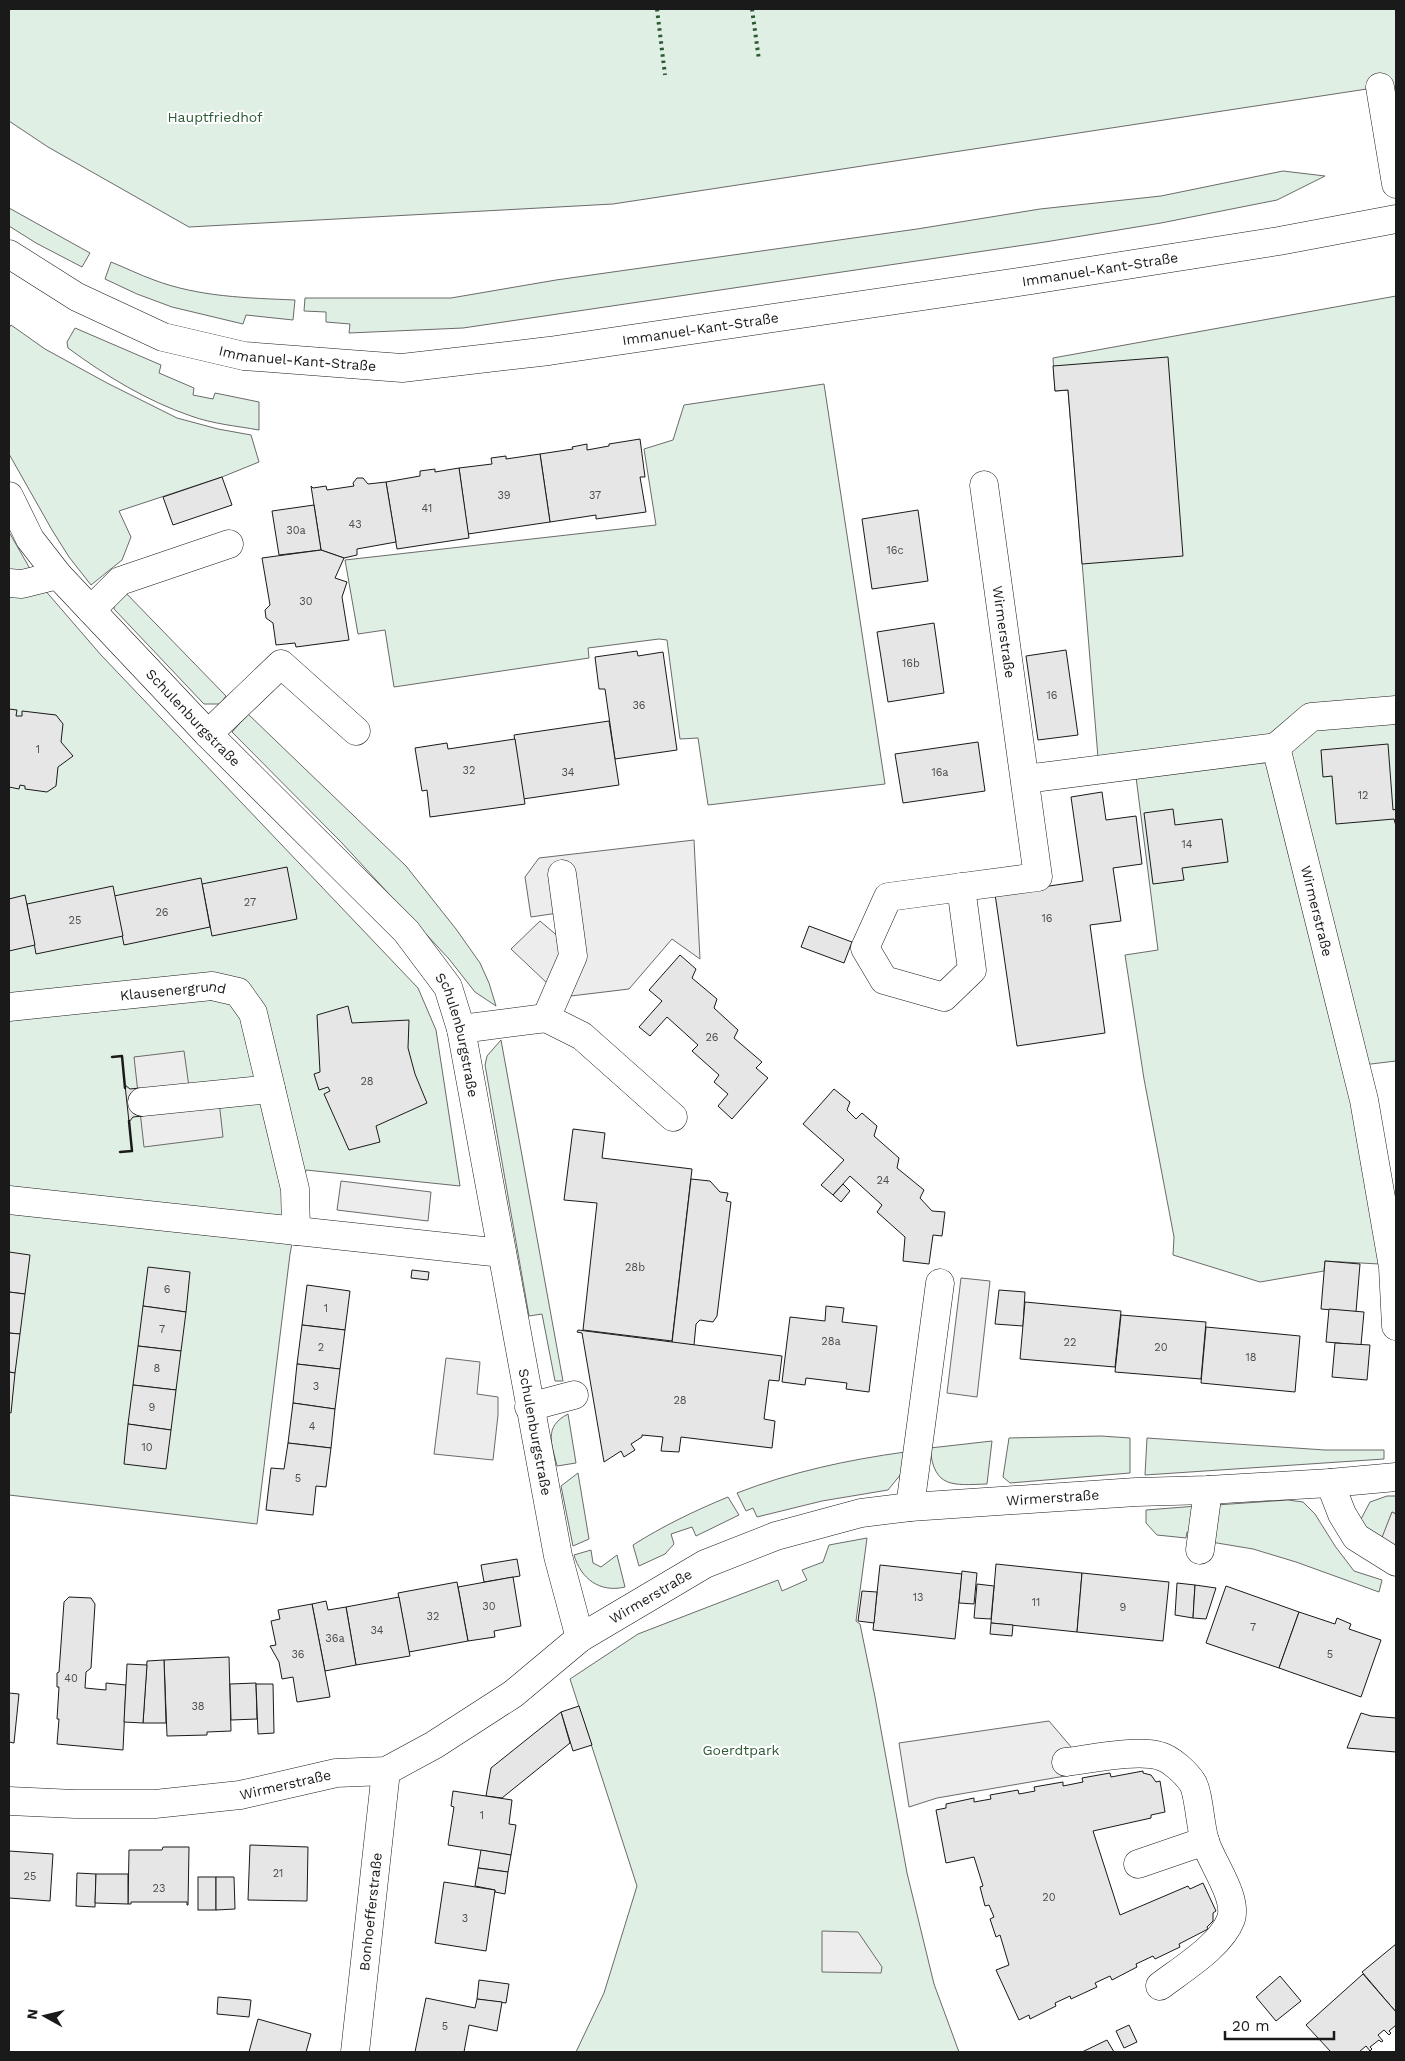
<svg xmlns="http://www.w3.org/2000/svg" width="1405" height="2061" font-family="'Work Sans',sans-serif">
	<rect width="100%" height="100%" fill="#fff"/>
	<!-- green -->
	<g fill="#e0efe3" stroke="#6a6a6a">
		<path d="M9,9H1396V108L1380,87L613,204L189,227L48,147L9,121Z"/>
		<path d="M1283,171L1325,176L1277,200L1161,223L1045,242L463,328L349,333L350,324L326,322V312L304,311L305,298H451L556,280L917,229L1040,209L1161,196Z"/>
		<path d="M9,208L90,253L82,267L36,243L9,226Z"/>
		<path d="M111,262C126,268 140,275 154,280C199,297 248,298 295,300L293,320L246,315L243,324L172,307L137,294L105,279Z"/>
		<path d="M1396,296V1061L1346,1067L1379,1264L1325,1261L1324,1271L1260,1282L1173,1255L1174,1237L1144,1079L1125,955L1158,950L1136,777L1100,782L1068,390L1055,391L1053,358Z"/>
		<path d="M11,325L45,349L107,383L177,418L218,429L251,435L259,462L222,477L119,511L131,537L122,560L91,585L69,557L52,530L9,454V328Z"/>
		<path d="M75,328L161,365L159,373L194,388L193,395L213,399L215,393L259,402V430C237,426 213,424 191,416C147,401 106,376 68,348L67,342Z"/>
		<path d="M824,384L885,784L708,805L698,738L680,739L667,640L659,639L588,648L589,658L394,687L385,630L358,634L345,560L656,525L644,449L673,440L684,405Z"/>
		<path d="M9,532L37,581L101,655L418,988L436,1030L460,1186L306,1170L290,1254L257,1524L9,1495Z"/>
		<path d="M122,589L226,696L220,704H204L114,609L116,594Z"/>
		<path d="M248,714L406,866L456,929L480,963L489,983L496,1006L475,992L449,959L341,842L232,732Z"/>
		<path d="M501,1040L563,1381H555L542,1314L529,1316L485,1065L487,1056Z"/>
		<path d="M568,1414L576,1463L557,1466C552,1444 543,1427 568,1414Z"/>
		<path d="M1101,1436L1130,1438V1473L1010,1483L1003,1477L1009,1438Z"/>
		<path d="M1147,1438L1325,1450H1384V1459L1145,1475Z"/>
		<path d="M992,1441L987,1484C953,1485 934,1489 930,1448Z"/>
		<path d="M905,1452L901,1474L888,1490L822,1501L757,1517L753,1508L746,1511L737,1493C791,1472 847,1460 905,1452Z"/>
		<path d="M578,1473L589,1539L573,1546L561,1486Z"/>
		<path d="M1387,1496H1396V1514L1392,1512L1381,1542L1371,1537L1361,1519L1370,1502Z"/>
		<path d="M728,1497L739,1515L696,1536L692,1527L671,1534L674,1544L665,1554L639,1566L633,1545C663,1526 694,1511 728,1497Z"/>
		<path d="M1288,1500L1303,1502L1315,1514L1335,1546L1354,1571L1382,1580L1379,1592L1296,1562L1253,1549L1211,1542L1216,1505Z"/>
		<path d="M1197,1506L1193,1532H1187L1186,1538L1157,1535L1146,1523V1510Z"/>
		<path d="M867,1538L856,1621L860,1624L875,1697L907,1873L934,1984L959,2052H576L604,1993L637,1886L570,1679L638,1634L778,1580L782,1591L807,1580L802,1570L823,1562L829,1545Z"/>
		<path d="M591,1550L593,1563L601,1567L617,1555L625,1587C600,1593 581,1579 574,1555Z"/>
	</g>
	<!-- parking -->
	<g fill="#ededed" stroke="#6a6a6a">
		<path d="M694,840L700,959L672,939L629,989L571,996L548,984L511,949L540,921L560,938L558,913L531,917L525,877L539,858Z"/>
		<path d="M184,1051L189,1087L217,1083L223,1137L144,1147L134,1057Z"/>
		<path d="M341,1181L431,1192L428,1221L337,1210Z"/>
		<path d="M961,1278L990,1281L977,1397L947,1393Z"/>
		<path d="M446,1358L480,1362L477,1394L498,1397V1415L493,1460L434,1454Z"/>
		<path d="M1392,1512L1396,1514V1562L1377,1550Z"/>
		<path d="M1049,1721L1072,1748L1077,1774L937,1798L909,1807L899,1743Z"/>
		<path d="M822,1931L858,1932L882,1967L881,1973L822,1972Z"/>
	</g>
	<!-- building -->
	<g fill="#e6e6e6" stroke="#1a1a1a">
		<path d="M1168,357L1183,556L1082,564L1068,390L1055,391L1053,366Z"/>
		<path d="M640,439L645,477H640L646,512L596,519V515L550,522L540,454L573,449L572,447L587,444V450L609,446V444Z"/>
		<path d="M540,454L550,522L468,534L459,468L492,464L491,458L506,456V459Z"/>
		<path d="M459,468L469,538L397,549L386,482L420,476V471L435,469V472Z"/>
		<path d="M222,477L232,505L173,525L163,497Z"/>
		<path d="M357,478H363L368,484L386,482L396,542L357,549V555L344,558L321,550L311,486L313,488L326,486L327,490L354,486L353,483Z"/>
		<path d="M314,505L321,550L279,555L272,511Z"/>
		<path d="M918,510L928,581L872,589L862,519Z"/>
		<path d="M321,550L344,558L335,578L347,582L342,597L349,640L296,647L295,643L276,645L273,623L266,618L265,610L270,605L262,558Z"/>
		<path d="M934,623L944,693L888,702L877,632Z"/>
		<path d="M1066,650L1078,735L1038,740L1026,656Z"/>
		<path d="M637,651L638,656L663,652L677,750L615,759L605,689H599L595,657Z"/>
		<path d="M9,709L17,710L16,716H22V711L56,715L63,724L61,742L73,756L58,767L56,786L47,792L25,789V786L20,785L19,789L9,787Z"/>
		<path d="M609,721L619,785L523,799L514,735Z"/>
		<path d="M515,739L525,804L430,817L427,790L422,791L415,748L447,743L448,749Z"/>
		<path d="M978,742L985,791L903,803L895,754Z"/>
		<path d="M1388,744L1393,810L1396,809V826L1394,819L1336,824L1332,776L1323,777L1321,750Z"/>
		<path d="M1102,792L1106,820L1136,816L1142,864L1113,868L1121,921L1090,925L1105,1033L1017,1046L995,894L1083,881L1071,797Z"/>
		<path d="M1173,809L1175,825L1222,819L1228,862L1182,868L1184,880L1153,884L1144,813Z"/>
		<path d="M287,867L297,919L212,936L202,884Z"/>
		<path d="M201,878L210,927L124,945L114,896Z"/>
		<path d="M113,886L123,936L36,954L27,904Z"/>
		<path d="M25,895L35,945L9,951V899Z"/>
		<path d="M809,926L852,942L844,963L801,947Z"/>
		<path d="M680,955L696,969L692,978L717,999L714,1008L738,1030L734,1038L762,1062L756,1068L768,1078L732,1119L718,1106L728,1094L714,1082L719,1075L692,1051L698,1045L667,1017L650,1036L639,1027L662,1001L649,990Z"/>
		<path d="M348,1006L352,1023L409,1020L408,1048L415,1074L427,1103L376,1126L380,1142L349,1150L324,1094L330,1091L328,1087L319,1090L314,1074L320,1072L317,1015Z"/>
		<path d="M125,1085L130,1089L140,1088L142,1102L143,1116L133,1117L129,1122Z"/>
		<path d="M834,1089L850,1102L847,1110L856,1119L862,1113L877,1126L874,1136L899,1158L897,1168L924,1190L920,1198L932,1211L945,1212L942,1236L933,1235L929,1264L903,1261L905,1237L877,1212L882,1205L850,1176L833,1195L821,1185L844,1160L803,1124Z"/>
		<path d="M573,1129L605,1133L602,1158L692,1169L672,1341L583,1330L597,1203L564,1200Z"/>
		<path d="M691,1179L710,1181L720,1192L728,1193L726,1201L731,1202L717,1316L713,1322L700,1320L696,1324L694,1345L672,1343Z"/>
		<path d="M843,1184L850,1191L841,1202L833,1195Z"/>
		<path d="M9,1252L30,1255L25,1294L9,1292Z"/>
		<path d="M1325,1261L1360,1264L1356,1312L1321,1309Z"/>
		<path d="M148,1267L190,1272L186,1312L143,1306Z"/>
		<path d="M412,1270L429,1272L428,1280L411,1278Z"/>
		<path d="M307,1285L350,1291L345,1330L302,1325Z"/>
		<path d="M999,1290L1025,1292L1023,1326L995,1324Z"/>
		<path d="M9,1292L25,1294L20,1334L9,1333Z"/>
		<path d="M1025,1302L1121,1311L1115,1367L1020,1359Z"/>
		<path d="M143,1306L186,1312L181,1351L138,1346Z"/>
		<path d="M826,1306L844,1308L842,1322L877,1326L869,1392L846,1389L847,1383L806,1378L805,1385L782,1382L790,1317L825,1321Z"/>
		<path d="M1329,1309L1364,1312L1361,1345L1326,1342Z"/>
		<path d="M1121,1315L1206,1322L1201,1379L1115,1372Z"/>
		<path d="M302,1325L345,1330L340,1369L297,1364Z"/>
		<path d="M1206,1327L1300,1336L1295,1392L1201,1383Z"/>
		<path d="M578,1330L782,1356L779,1381L769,1380L764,1419L775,1421L772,1448L681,1437L679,1452L661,1451L663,1437L642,1435V1437L631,1444L635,1450L624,1457L621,1451L604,1462L582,1333L577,1332Z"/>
		<path d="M9,1333L20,1334L15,1373L9,1372Z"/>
		<path d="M1335,1343L1370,1345L1367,1380L1332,1377Z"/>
		<path d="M138,1346L181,1351L176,1390L133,1385Z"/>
		<path d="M297,1364L340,1369L335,1409L293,1403Z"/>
		<path d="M9,1372L15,1373L11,1413L9,1412Z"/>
		<path d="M133,1385L176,1390L171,1430L128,1424Z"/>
		<path d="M293,1403L335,1409L331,1448L288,1443Z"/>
		<path d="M128,1424L171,1430L166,1469L124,1464Z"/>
		<path d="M288,1443L331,1448L326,1487L316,1486L313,1515L266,1510L271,1468L284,1469Z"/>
		<path d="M517,1559L520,1576L484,1582L481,1565Z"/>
		<path d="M996,1564L1082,1573L1077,1632L991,1623Z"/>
		<path d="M880,1565L962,1574L955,1639L873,1630Z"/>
		<path d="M962,1571L977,1573L974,1604L959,1603Z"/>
		<path d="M1082,1573L1169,1582L1163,1641L1077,1632Z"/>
		<path d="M513,1577L521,1626L494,1631L495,1637L468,1641L458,1587Z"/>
		<path d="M457,1582L468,1641L409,1652L398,1593Z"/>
		<path d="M1177,1583L1195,1585L1193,1618L1175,1615Z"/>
		<path d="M977,1584L994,1586L991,1619L974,1618Z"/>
		<path d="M1195,1585L1216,1588L1206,1619L1193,1618Z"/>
		<path d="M1226,1586L1299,1612L1279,1668L1206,1643Z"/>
		<path d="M862,1591L877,1592L874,1623L858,1621Z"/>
		<path d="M69,1597L91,1598L95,1604L91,1668L86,1672L85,1688L106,1690V1683L126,1685L123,1750L57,1744L59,1719H57L59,1687H57V1673L59,1672L64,1602Z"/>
		<path d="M399,1597L410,1656L356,1665L346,1607Z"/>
		<path d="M326,1601L328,1610L346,1607L356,1665L325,1671L312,1604Z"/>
		<path d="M312,1604L330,1697L297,1702L293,1677L282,1679L279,1662L270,1646L276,1645L271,1621L280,1619L278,1610Z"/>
		<path d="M1299,1612L1335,1624L1337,1618L1351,1624L1349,1629L1381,1640L1361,1697L1279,1668Z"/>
		<path d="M991,1623L1013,1625L1012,1636L990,1634Z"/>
		<path d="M229,1657L231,1731L207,1732V1735L167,1736L164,1660Z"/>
		<path d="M164,1660L166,1723H143L147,1661Z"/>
		<path d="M127,1664L147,1665L143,1723L124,1722Z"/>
		<path d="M256,1683L257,1719L231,1720L230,1684Z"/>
		<path d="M256,1684H273L274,1733L258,1734Z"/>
		<path d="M9,1693L19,1694L14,1743L9,1742Z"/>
		<path d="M579,1706L592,1745L573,1751L561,1712Z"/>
		<path d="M561,1712L570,1743L502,1798L486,1796L491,1768Z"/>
		<path d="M1361,1713L1371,1716L1396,1718V1752L1347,1748Z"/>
		<path d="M1143,1771V1773L1151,1775L1156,1782L1160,1781L1165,1812L1151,1815V1818L1093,1831L1120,1915L1188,1886L1190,1889L1203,1883L1216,1911L1213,1913V1921L1207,1927L1208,1929L1179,1944L1180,1947L1155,1959L1153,1956L1136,1964L1137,1967L1112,1980L1110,1976L1095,1983L1097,1987L1071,1999L1070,1996L1055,2003L1056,2006L1030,2019L1029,2015L1019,2020L996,1970L1009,1965L1000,1935L996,1937L990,1919L994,1917L989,1905L985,1906L980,1887L983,1886L974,1857L946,1863L936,1810L946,1808V1804L974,1798V1802L991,1799L990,1795L1018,1790L1019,1794L1035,1791L1034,1787L1063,1782V1786L1083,1782L1082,1778L1110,1773L1111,1777Z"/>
		<path d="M453,1791L512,1800L509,1824L516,1825L511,1855L448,1845L454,1807L451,1806Z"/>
		<path d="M250,1845L308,1847L307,1901L248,1900Z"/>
		<path d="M163,1847H189L188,1905H187V1902H131V1904H128L129,1850H162Z"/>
		<path d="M481,1850L511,1855L508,1872L478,1868Z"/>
		<path d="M9,1851L53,1854L50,1901L9,1898Z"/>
		<path d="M478,1868L508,1872L505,1894L495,1892V1890L475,1886Z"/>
		<path d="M77,1873L96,1874L95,1907L76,1906Z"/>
		<path d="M96,1874H128V1904L95,1903Z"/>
		<rect x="198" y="1877" width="18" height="33"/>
		<path d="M216,1877H234L235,1909L216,1910Z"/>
		<path d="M444,1882L495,1890L486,1951L435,1943Z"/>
		<path d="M1396,1944V2012L1362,1972Z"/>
		<path d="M1363,1974L1396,2012V2025L1389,2031L1391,2033L1389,2035L1384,2030L1378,2035L1383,2041L1381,2042L1379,2040L1370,2047L1372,2049L1370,2051L1366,2046L1359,2052H1331L1306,2025Z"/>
		<path d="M1280,1976L1301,2001L1276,2021L1256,1997Z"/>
		<path d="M479,1980L509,1984L506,2003L477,1999Z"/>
		<path d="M218,1997L251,2000L249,2017L217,2014Z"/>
		<path d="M426,1998L475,2008L477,1999L502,2002L497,2031L469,2025L464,2052H415Z"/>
		<path d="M258,2019L311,2034L306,2052H249Z"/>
		<path d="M1129,2025L1137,2042L1124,2048L1116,2031Z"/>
		<path d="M1107,2040L1114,2052H1082Z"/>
	</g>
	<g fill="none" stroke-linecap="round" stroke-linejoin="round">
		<defs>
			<g id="minor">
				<path d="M1380,87L1396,184"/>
				<path id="s1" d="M9,254L77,297L163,337L244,356L402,368L549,351L1032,280L1279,241L1396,219"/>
				<path id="s2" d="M9,496L30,539L58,575L208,734L406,931L448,987L461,1029L558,1556L580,1638"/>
				<path d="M9,583L22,584L58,575"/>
				<path d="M91,610L120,581L229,544"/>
				<path d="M208,734L281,664L356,731"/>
				<path d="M1276,747L1311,717L1396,710"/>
				<path id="s3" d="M1025,779L1276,747L1364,1100L1393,1267L1396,1326"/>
				<path d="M961,887L972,970L944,997L884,980L865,948L888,897L1038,877L984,485"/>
				<path id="s4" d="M9,1007L212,986L238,992L253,1013L295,1189L296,1231"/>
				<path d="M546,1018L573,956L562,874"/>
				<path d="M461,1029L546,1018L582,1036L673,1117"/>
				<path d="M142,1102L271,1089"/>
				<path d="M9,1200L502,1253"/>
				<path d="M529,1407L574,1395"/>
				<path d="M1330,1483L1342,1514L1356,1537L1396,1562"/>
				<path d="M910,1507L940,1283"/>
				<path d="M1200,1550L1208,1490"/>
				<path d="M1066,1762C1091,1759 1137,1749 1160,1756C1171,1759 1186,1773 1192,1782C1199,1792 1200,1827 1205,1841C1211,1862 1238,1897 1231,1919C1221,1946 1182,1969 1160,1986"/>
				<path id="s5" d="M9,1801L75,1804H155L240,1795L336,1773L386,1771L434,1745L513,1694L580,1638L705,1564L776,1536L861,1513L910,1507L1136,1492L1208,1490L1330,1483L1396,1477"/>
				<path d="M1138,1864L1205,1841"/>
				<path id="s6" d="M355,2052L386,1771"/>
			</g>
		</defs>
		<!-- minor casing -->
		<use href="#minor" stroke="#1a1a1a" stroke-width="29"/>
		<!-- minor -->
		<use href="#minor" stroke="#fff" stroke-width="28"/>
		<!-- hedge -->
		<g stroke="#2b5a34" stroke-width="4" stroke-dasharray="2.5 4" stroke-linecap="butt">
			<path d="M657,9L665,75"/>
			<path d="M752,9L759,60"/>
		</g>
		<!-- wall -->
		<g stroke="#1a1a1a" stroke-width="2.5">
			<path d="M112,1057L122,1056L125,1088"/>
			<path d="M120,1152L132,1151L129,1121"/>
		</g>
	</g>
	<g text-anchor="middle" stroke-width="4" stroke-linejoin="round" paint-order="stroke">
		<!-- number labels -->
		<g font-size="11" fill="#4d4d4d">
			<text x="504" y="499">39</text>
			<text x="595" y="499">37</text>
			<text x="427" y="512">41</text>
			<text x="355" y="528">43</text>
			<text x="296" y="534">30a</text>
			<text x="895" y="554">16c</text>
			<text x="306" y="605">30</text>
			<text x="911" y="667">16b</text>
			<text x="1052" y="699">16</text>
			<text x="639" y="709">36</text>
			<text x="38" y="753">1</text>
			<text x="469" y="774">32</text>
			<text x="568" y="776">34</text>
			<text x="940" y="776">16a</text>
			<text x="1363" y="799">12</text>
			<text x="1187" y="848">14</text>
			<text x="250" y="906">27</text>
			<text x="162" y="916">26</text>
			<text x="1047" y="922">16</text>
			<text x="75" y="924">25</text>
			<text x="712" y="1041">26</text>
			<text x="367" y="1085">28</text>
			<text x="883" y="1184">24</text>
			<text x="635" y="1271">28b</text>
			<text x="167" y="1293">6</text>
			<text x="326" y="1312">1</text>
			<text x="162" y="1333">7</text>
			<text x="831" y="1345">28a</text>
			<text x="1070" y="1346">22</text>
			<text x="321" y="1351">2</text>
			<text x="1161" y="1351">20</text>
			<text x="1251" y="1361">18</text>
			<text x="157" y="1372">8</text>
			<text x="316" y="1390">3</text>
			<text x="680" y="1404">28</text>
			<text x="152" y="1411">9</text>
			<text x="312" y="1430">4</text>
			<text x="147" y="1451">10</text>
			<text x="298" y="1482">5</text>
			<text x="918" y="1601">13</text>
			<text x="1036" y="1606">11</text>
			<text x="489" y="1610">30</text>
			<text x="1123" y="1611">9</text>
			<text x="433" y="1620">32</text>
			<text x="1253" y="1631">7</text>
			<text x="377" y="1634">34</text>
			<text x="335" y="1642">36a</text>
			<text x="298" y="1658">36</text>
			<text x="1330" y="1658">5</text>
			<text x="71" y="1682">40</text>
			<text x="198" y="1710">38</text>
			<text x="482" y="1819">1</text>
			<text x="278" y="1877">21</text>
			<text x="30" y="1880">25</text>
			<text x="159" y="1892">23</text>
			<text x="1049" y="1901">20</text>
			<text x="465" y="1922">3</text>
			<text x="445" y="2030">5</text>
		</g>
		<!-- park labels -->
		<g font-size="14" fill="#2b5a34" stroke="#fff">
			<text x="215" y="122">Hauptfriedhof</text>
			<text x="741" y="1755">Goerdtpark</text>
		</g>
		<!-- street labels -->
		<g font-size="14" fill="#1a1a1a" stroke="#fff">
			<text dy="5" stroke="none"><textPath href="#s1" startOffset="1122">Immanuel-Kant-Straße</textPath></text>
			<text dy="5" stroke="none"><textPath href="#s1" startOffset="718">Immanuel-Kant-Straße</textPath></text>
			<text dy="5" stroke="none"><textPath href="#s1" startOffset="312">Immanuel-Kant-Straße</textPath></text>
			<text transform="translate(1004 632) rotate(82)" y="5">Wirmerstraße</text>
			<text dy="5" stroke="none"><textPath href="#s2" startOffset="290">Schulenburgstraße</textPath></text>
			<text dy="5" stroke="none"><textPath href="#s3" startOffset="422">Wirmerstraße</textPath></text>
			<text dy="5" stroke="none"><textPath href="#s4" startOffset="165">Klausenergrund</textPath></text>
			<text dy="5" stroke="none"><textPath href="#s2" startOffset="710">Schulenburgstraße</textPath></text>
			<text dy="5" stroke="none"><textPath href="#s2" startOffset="1115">Schulenburgstraße</textPath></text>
			<text dy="5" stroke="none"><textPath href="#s5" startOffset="1118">Wirmerstraße</textPath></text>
			<text dy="5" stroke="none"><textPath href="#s5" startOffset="698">Wirmerstraße</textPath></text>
			<text dy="5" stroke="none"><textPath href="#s5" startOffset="278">Wirmerstraße</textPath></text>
			<text dy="5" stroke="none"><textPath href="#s6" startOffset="141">Bonhoefferstraße</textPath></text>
		</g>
	</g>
	<!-- border -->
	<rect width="1405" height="2061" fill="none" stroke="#1a1a1a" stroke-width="20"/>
	<!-- north arrow -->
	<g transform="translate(45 2016) rotate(278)" stroke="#ffffff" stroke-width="4" paint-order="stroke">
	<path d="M0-4L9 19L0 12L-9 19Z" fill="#1a1a1a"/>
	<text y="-8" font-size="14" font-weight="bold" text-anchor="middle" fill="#1a1a1a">N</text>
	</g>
	<!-- scale -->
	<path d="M1225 2031v8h109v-8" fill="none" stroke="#1a1a1a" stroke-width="2.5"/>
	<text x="1232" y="2031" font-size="15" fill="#1a1a1a" stroke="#ffffff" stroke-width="4" paint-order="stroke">20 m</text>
</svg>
